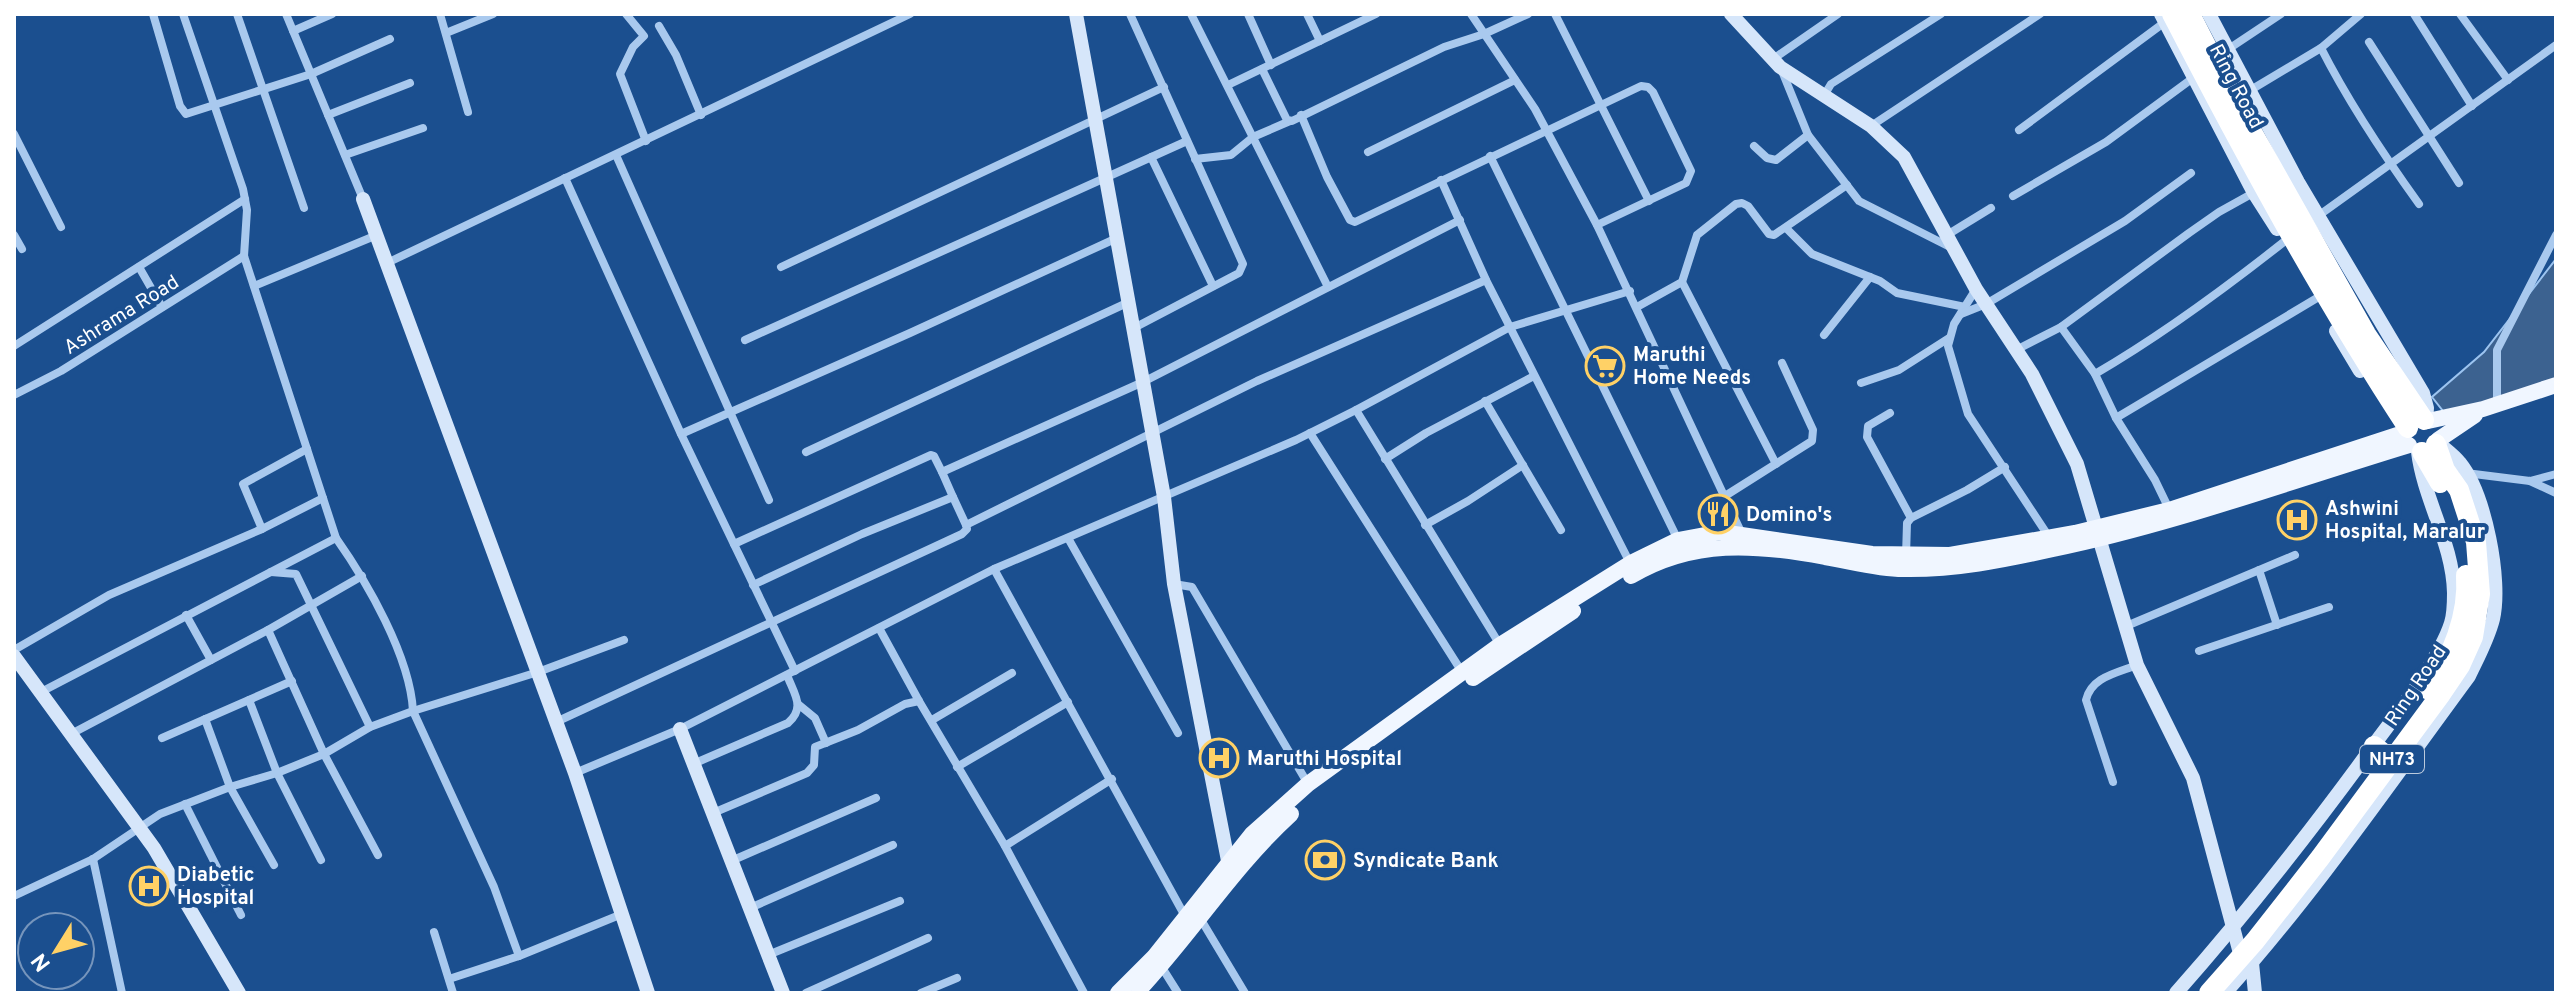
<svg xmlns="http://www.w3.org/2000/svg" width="2570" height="1007" font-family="Overpass,sans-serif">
	<rect width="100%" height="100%" fill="#1b4f8f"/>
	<!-- water -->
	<path fill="#3c6290" stroke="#9cc4f0" stroke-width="2" d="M2556,259V384L2447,416L2432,397L2484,352Z"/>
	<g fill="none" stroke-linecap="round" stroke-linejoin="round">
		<!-- street -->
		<g stroke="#a9c9ee" stroke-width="8">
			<path d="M153,14L180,106L186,114L311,74L390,39"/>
			<path d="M183,14L243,189L247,210L244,256L336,538C367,582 410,656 413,711L494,887L519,956L449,979"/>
			<path d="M237,14L304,208"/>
			<path d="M286,14L363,199"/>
			<path d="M440,14L468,112"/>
			<path d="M626,14L644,36L633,47L620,74L646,141"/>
			<path d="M1130,14L1243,264L1239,273L1132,329"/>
			<path d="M1191,14L1328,287"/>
			<path d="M1248,14L1271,65"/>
			<path d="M1307,14L1320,41"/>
			<path d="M1471,14L1535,109L1597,225L1742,534"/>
			<path d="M1555,14L1649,201"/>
			<path d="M2414,14L2472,106"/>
			<path d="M2460,14L2508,80"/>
			<path d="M659,26L676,55L701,115"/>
			<path d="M293,31L332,14"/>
			<path d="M446,33L493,14"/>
			<path d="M2369,42L2459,183"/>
			<path d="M2321,48C2349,103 2383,154 2419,204"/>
			<path d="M2227,50L2281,14"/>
			<path d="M1773,59L1838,14"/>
			<path d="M1262,69L1287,120L1292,121L1444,47L1484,34L1528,14"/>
			<path d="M1782,71L1808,135L1859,201L1950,247"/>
			<path d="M1228,85L1376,14"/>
			<path d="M2249,91L2321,48L2361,14"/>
			<path d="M1825,94L1831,84L1941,14"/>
			<path d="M328,115L410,83"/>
			<path d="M1301,115L1327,177L1350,220L1355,222L1641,86L1648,87L1653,92L1691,171L1686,183L1597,225"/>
			<path d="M1871,126L2040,14"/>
			<path d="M2019,130L2165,22"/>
			<path d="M14,134L61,227"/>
			<path d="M1754,146L1767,158L1776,160L1808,135"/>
			<path d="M1368,152L1515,80"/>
			<path d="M345,155L423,128"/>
			<path d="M616,155L769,500"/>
			<path d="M1490,156L1678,540"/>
			<path d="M1151,157L1213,286"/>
			<path d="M1195,159L1231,155L1253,137L1290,121"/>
			<path d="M565,178L681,434L795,671"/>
			<path d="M1441,180L1486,280L1630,563"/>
			<path d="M2013,196L2106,142L2193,78"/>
			<path d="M2318,216L2556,45"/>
			<path d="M1786,228L1812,254L1880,281L1897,293L1965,307"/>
			<path d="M14,235L22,249"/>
			<path d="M1947,235L1991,208"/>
			<path d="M387,263L910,14"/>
			<path d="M139,267L162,307"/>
			<path d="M781,267L1164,87"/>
			<path d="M1682,282L1776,464"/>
			<path d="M254,286L377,235"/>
			<path d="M1976,289L1954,324L1948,346L1968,414L2049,537"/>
			<path d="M1637,307L1682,282L1697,235L1736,204L1742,203L1748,206L1769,234L1774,235L1847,185"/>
			<path d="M1961,314L1986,304L2125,221L2191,173"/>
			<path d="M2061,327L2095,374L2116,418L2155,480L2169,509"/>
			<path d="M1824,335L1870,277"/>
			<path d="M745,340L1187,141"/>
			<path d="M14,346L245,199"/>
			<path d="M2016,350L2061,327L2189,233L2219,212L2255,192"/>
			<path d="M2095,374C2162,335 2223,290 2285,241"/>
			<path d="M1861,383L1899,370L1949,338"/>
			<path d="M14,395L61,371L244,256"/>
			<path d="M1485,401L1561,530"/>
			<path d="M2497,403V350L2556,235"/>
			<path d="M1356,410L1500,645"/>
			<path d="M1890,413L1868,426L1867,437L1911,518"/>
			<path d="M2116,418L2317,298"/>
			<path d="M1310,433L1462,672"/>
			<path d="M681,434L910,333L1117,238"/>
			<path d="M806,452L1129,302"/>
			<path d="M1385,459L1426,433L1534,376"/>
			<path d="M942,472L953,497"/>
			<path d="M2466,473L2530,481L2556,474"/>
			<path d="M2530,481L2556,493"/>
			<path d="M1725,496L1812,441L1813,430L1782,363"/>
			<path d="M1425,525L1468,501L1523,465"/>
			<path d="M262,529L243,484L307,449"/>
			<path d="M1068,538L1178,733"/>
			<path d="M734,544L931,455L934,456L942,472L1143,382L1460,220"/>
			<path d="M1906,556L1907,523L1911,518L1967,490L2005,467"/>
			<path d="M994,569L1186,918"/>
			<path d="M2259,570L2277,625"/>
			<path d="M271,572L296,574L370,727"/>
			<path d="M1174,584L1192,587L1308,784"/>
			<path d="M753,585L862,534L953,497L966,525L1257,381L1486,280"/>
			<path d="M186,615L211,660"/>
			<path d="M2124,627L2295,555"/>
			<path d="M879,628L919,701L1005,846L1084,993"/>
			<path d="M268,630L324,754L378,855"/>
			<path d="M14,650L109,595L262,529L323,498"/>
			<path d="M2199,651L2329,607"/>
			<path d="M41,692L336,538"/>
			<path d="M249,700L277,773L321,860"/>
			<path d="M798,704L815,718L826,743"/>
			<path d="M205,719L230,787L274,865"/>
			<path d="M932,720L1012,673"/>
			<path d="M556,722L962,534L967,529L966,525"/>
			<path d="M71,734L268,630L362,576"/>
			<path d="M162,738L292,681"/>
			<path d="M693,764L788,723C806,707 794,694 787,675"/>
			<path d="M957,767L1068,702"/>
			<path d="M575,773L680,729L994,569L1296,440L1356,410L1510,327L1630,291"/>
			<path d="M2113,782L2086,700C2091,677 2117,673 2137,665"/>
			<path d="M185,804L241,915"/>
			<path d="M713,813L807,773L814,765L815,747L858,730L905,704L919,701"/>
			<path d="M1005,846L1112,779"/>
			<path d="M93,859L122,993"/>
			<path d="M731,861L876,798"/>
			<path d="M14,896L93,859L160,814L230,787L277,773L324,754L370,727L413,711L538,672L624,640"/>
			<path d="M750,908L893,845"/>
			<path d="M1200,918L1245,993"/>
			<path d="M434,932L453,993"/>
			<path d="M768,955L900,901"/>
			<path d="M519,956L622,914"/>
			<path d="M1161,966L1178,993"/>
			<path d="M806,993L928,938"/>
			<path d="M921,993L957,978"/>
		</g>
		<!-- secondary -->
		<g stroke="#d6e6fa" stroke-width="14">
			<path d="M1076,14L1164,497L1174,584L1230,871"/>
			<path d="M1731,14L1780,67L1871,126L1904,157L1976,289L2032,374L2077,464L2137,665L2193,778L2241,957L2252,963L2255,993"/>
			<path d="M2161,14L2254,193L2277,229"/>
			<path d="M2209,14L2298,182L2423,393L2427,408L2426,421"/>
			<path d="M363,199L575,773L648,993"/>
			<path d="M2336,331L2360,371"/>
			<path d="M14,656L154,848L239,993"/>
			<path d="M680,729L783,993"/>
			<path d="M2176,993C2246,914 2311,831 2373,746C2396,715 2440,658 2451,623C2454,614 2454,602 2454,593C2453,543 2424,501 2418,452"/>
			<path d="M2225,993C2314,894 2390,783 2469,676C2478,657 2488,639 2493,619C2502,580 2485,494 2460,463C2454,455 2445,449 2437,442"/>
		</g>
		<!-- primary -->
		<g stroke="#f0f6ff" stroke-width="16">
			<path d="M2428,421L2483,409L2556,385"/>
			<path d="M2438,440L2475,415"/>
			<path d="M1631,576C1693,539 1756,544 1825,557C1850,561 1877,569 1903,569C1954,570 2003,560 2053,549C2174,524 2290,481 2409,445"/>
			<path d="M1473,678L1573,611"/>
			<path d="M1139,990C1192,933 1234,866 1291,814"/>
			<path d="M1118,993L1154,957L1252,834L1308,784L1500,645L1631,563L1678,540L1721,532L1872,554L1950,555L2075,533L2169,510L2406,432"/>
		</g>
		<!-- highway -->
		<g stroke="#fff" stroke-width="20">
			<path d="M2172,14C2245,155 2321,295 2408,428"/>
			<path d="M2190,14L2234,100L2366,334L2424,420"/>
			<path d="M2422,452L2440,483"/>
			<path d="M2429,690C2452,657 2469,615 2466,575"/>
			<path d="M2374,746L2383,753"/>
			<path d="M2209,993L2255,941L2320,858L2441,694L2460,666L2473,637L2480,594L2476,542L2459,490L2445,470L2436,444"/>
		</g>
	</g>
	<!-- icons -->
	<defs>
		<symbol id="supermarket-ring" viewBox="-11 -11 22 22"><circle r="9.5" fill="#1b4f8f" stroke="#ffd166" stroke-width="1.5"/><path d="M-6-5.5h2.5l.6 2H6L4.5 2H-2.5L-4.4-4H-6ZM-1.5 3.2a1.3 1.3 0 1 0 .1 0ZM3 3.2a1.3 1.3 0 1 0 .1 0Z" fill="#ffd166"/></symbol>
		<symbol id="restaurant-ring" viewBox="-11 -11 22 22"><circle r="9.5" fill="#1b4f8f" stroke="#ffd166" stroke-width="1.5"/><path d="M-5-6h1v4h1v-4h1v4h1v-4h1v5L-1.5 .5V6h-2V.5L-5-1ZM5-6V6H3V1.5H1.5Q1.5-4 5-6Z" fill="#ffd166"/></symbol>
		<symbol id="hospital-ring" viewBox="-11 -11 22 22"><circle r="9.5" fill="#1b4f8f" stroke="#ffd166" stroke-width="1.5"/><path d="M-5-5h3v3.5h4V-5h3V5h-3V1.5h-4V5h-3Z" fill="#ffd166"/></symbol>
		<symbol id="bank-ring" viewBox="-11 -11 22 22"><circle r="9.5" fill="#1b4f8f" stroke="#ffd166" stroke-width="1.5"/><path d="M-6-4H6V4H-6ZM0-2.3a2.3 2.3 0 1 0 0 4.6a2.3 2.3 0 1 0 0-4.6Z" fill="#ffd166"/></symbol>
	</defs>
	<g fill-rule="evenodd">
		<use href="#supermarket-ring" x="1583" y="344" width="44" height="44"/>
		<use href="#restaurant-ring" x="1696" y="492" width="44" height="44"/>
		<use href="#hospital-ring" x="2275" y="498" width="44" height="44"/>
		<use href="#hospital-ring" x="1197" y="736" width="44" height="44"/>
		<use href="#bank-ring" x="1303" y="838" width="44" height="44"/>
		<use href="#hospital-ring" x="127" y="864" width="44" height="44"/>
	</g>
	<g text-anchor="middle" stroke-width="8" stroke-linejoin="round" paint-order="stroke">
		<!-- shield labels -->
		<rect fill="#1b4f8f" stroke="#bbcadd" stroke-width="2" x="2360" y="745" width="64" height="28" rx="6"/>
		<g font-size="18" font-weight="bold" fill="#fff">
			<text x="2392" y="765">NH73</text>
		</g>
		<!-- street labels -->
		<g font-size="20" fill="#fff" stroke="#1b4f8f">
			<text transform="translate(2237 86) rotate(62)" y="7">Ring Road</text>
			<text transform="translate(121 314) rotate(-32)" y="7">Ashrama Road</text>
			<text transform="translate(2415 685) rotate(-56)" y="7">Ring Road</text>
		</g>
		<!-- poi labels -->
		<g font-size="20" font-weight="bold" fill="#fff" stroke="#1b4f8f" text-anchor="start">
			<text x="1633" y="361">Maruthi<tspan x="1633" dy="23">Home Needs</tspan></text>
			<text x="2325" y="515">Ashwini<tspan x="2325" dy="23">Hospital, Maralur</tspan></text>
			<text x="1746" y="521">Domino's</text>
			<text x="1247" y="765">Maruthi Hospital</text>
			<text x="1353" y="867">Syndicate Bank</text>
			<text x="177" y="881">Diabetic<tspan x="177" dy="23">Hospital</tspan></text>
		</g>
	</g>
	<!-- border -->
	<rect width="2570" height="1007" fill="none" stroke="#ffffff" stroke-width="32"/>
	<!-- north arrow -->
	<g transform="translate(56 951) rotate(233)"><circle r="38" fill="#1b4f8f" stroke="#7695bc" stroke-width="2"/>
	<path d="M0-6L14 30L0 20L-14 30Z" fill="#ffd166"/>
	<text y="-12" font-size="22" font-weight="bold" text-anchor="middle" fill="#ffffff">N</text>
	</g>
</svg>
